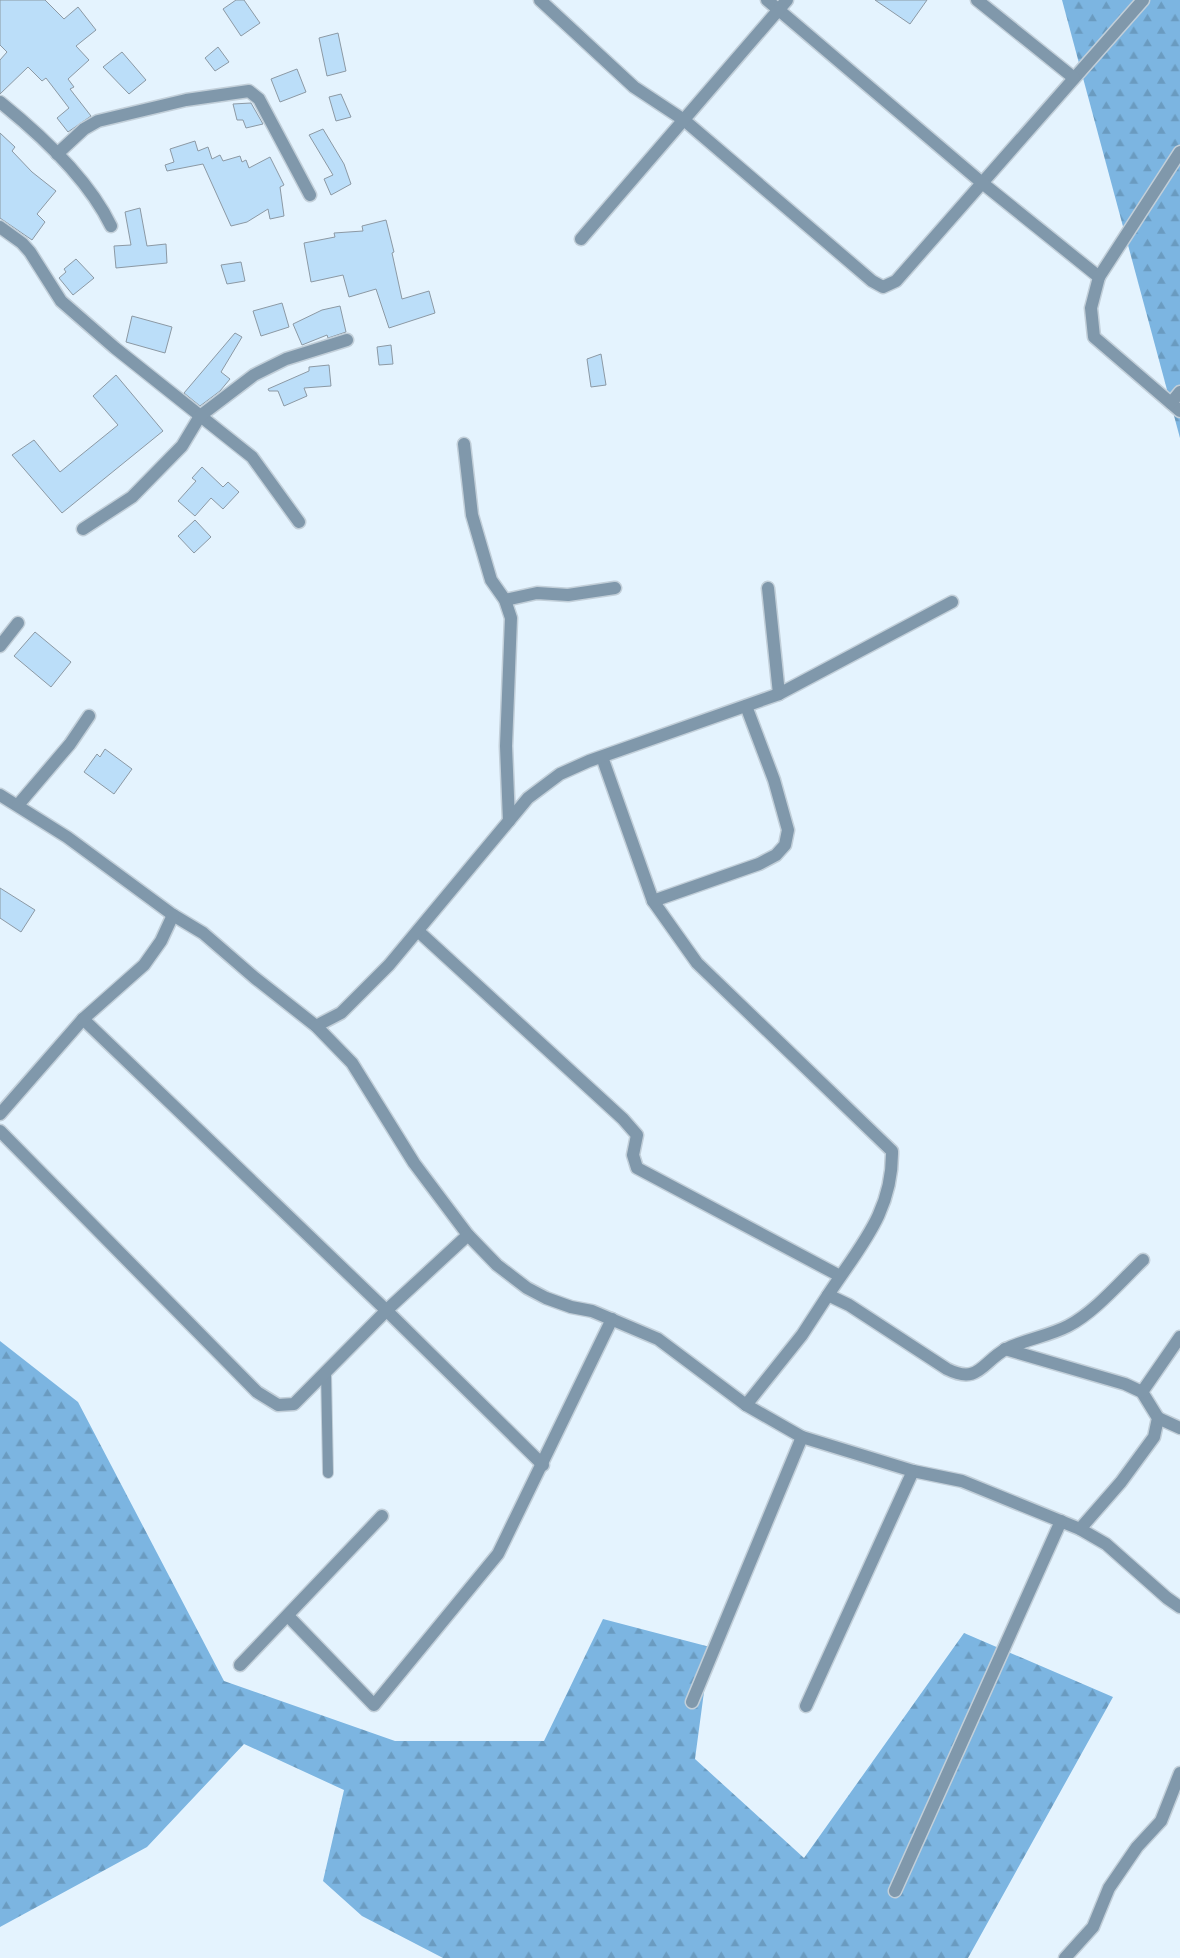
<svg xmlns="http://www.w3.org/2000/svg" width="1180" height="1958" font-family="'Asap Condensed',sans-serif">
	<defs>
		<pattern id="forest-firs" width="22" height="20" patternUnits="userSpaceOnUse" patternTransform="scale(1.25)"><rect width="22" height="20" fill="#7cb5e1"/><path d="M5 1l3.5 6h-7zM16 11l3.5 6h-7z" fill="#6a9bc0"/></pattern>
	</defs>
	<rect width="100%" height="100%" fill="#e4f3fe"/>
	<!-- forest -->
	<g fill="url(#forest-firs)">
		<path d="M1062,0H1180V438Z"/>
		<path d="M0,1341L78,1402L224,1681L395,1741H544L603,1619L710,1647L695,1759L804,1858L964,1633L1113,1697L968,1958H443L362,1916L323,1881L344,1790L244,1744L147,1847L0,1927Z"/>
	</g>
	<!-- building -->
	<g fill="#bbdef9" stroke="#8c99a4">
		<path d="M0,0H45L64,19L78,7L96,30L76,46L89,60L68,79L74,87L70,89L91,116L68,132L57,118L69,108L46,78L42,81L28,67L0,94V60L7,52L0,45Z"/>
		<path d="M236,0H244L260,23L241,36L223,9Z"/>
		<path d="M875,0H927L910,24Z"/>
		<path d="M338,33L346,71L327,76L319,38Z"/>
		<path d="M218,47L229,62L215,71L205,58Z"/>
		<path d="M122,52L146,80L129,94L103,67Z"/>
		<path d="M297,69L306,92L280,102L271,79Z"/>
		<path d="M341,94L351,117L336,121L329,97Z"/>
		<path d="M251,103L263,124L246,128L243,120H237L233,104Z"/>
		<path d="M323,129L344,164L351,184L331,195L324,179L333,175L309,135Z"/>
		<path d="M0,133L15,147L12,151L32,172L56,191L37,214L45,222L32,240L0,218Z"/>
		<path d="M195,141L198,151L208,147L212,159L220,155L223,161L240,156L242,162L246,160L249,168L270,157L284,185L280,187L284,216L270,219L268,209L247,222L231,226L203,164L167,171L165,165L174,162L170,149Z"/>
		<path d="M140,208L147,246L166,244L167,263L116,268L114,246L131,245L125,212Z"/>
		<path d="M386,220L394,252L392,253L402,299L429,291L435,313L389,328L376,289L349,297L343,275L311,282L304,243L335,237L334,233L363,231L362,226Z"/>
		<path d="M76,259L94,278L73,295L59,278L66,272L64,269Z"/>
		<path d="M241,262L245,281L227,284L221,265Z"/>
		<path d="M282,303L289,327L261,336L253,311Z"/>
		<path d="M340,306L346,332L328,338L327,335L302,345L293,324L322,310Z"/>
		<path d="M132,316L172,327L165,353L126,342Z"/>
		<path d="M235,333L242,337L221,372L230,379L220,391L200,406L184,393Z"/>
		<path d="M391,345L393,364L379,365L377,347Z"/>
		<path d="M601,354L606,385L591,387L587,359Z"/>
		<path d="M329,365L331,386L304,388L307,396L284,406L278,391H269L268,389L309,371V367Z"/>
		<path d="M116,375L163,431L62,513L12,455L34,440L60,472L118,425L93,396Z"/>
		<path d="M202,467L223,487L228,482L239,492L223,509L211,498L195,516L178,501L196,481L192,478Z"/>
		<path d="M195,520L211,537L194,553L178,536Z"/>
		<path d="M35,632L71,662L51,687L14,656Z"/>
		<path d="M105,749L132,769L114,794L84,772L97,754L100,757Z"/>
		<path d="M0,888L35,910L21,932L0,918Z"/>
	</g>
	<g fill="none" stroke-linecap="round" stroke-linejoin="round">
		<defs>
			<path id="service" d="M326,1371L328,1473"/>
			<g id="minor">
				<path d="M540,0L634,87L684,120L872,281L883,287L896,281L1143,0"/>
				<path d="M767,0L981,182L1099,277L1091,308L1094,337L1180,411"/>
				<path d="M977,0L1074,78"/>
				<path d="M0,102C41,135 88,178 111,226"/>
				<path d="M57,154L84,129L98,121L186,100L249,91L259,99L310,195"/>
				<path d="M0,227L22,243L30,252L61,301L115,348L252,457L299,522"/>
				<path d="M581,239L787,0"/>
				<path d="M1099,277L1180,152"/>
				<path d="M1171,403L1180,392"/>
				<path d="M464,444L472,515L491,580L505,600L511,618L506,746L509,821"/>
				<path d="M83,529L132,497L182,446L200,416L254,375L286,359L347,340"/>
				<path d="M768,588L779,694"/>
				<path d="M505,600L537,593L568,595L615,588"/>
				<path d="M0,646L18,623"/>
				<path d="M602,757L653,901L697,963L892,1151C893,1212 860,1246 828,1295"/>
				<path d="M0,795L67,837L173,915L203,933L255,978L316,1026L352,1063L414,1163L468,1235L497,1265L527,1288L546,1298L571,1307L592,1311L658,1339L746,1405L802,1437L913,1471L962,1481L1080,1529L1106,1544L1167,1598L1180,1607"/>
				<path d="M18,805L70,744L89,716"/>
				<path d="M653,901L759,864L776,855L785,845L788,830L774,780L746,706"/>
				<path d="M418,931L623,1119L637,1135L633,1155L637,1168L840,1276"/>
				<path d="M83,1019L387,1311L543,1465"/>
				<path d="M316,1026L341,1013L389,965L528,798L560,774L589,761L779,694L952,602"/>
				<path d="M0,1114L83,1019L144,965L161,941L173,915"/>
				<path d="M0,1131L257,1392L278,1405L294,1404L389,1308L468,1235"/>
				<path d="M1005,1349L1125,1384L1142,1392L1158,1418L1154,1437L1121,1482L1080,1529"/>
				<path d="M1142,1392L1180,1337"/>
				<path d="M746,1405L802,1335L828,1295L849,1305L947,1369C979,1385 982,1362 1006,1349C1026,1339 1049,1336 1068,1326C1095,1312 1121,1281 1143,1260"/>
				<path d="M1158,1418L1180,1428"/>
				<path d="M288,1616L374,1705L498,1554L612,1319"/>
				<path d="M240,1665L382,1516"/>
				<path d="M692,1702L802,1437"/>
				<path d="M806,1706L913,1471"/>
				<path d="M895,1891L1061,1521"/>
				<path d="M1065,1958L1093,1927L1109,1888L1137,1847L1161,1821L1180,1773"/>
			</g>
		</defs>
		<!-- service casing -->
		<use href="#service" stroke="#c2cfd9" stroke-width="12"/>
		<!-- minor casing -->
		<use href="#minor" stroke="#c2cfd9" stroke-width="15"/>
		<!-- service -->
		<use href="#service" stroke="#8098ab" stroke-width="10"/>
		<!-- minor -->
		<use href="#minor" stroke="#8098ab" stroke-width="12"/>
	</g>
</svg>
